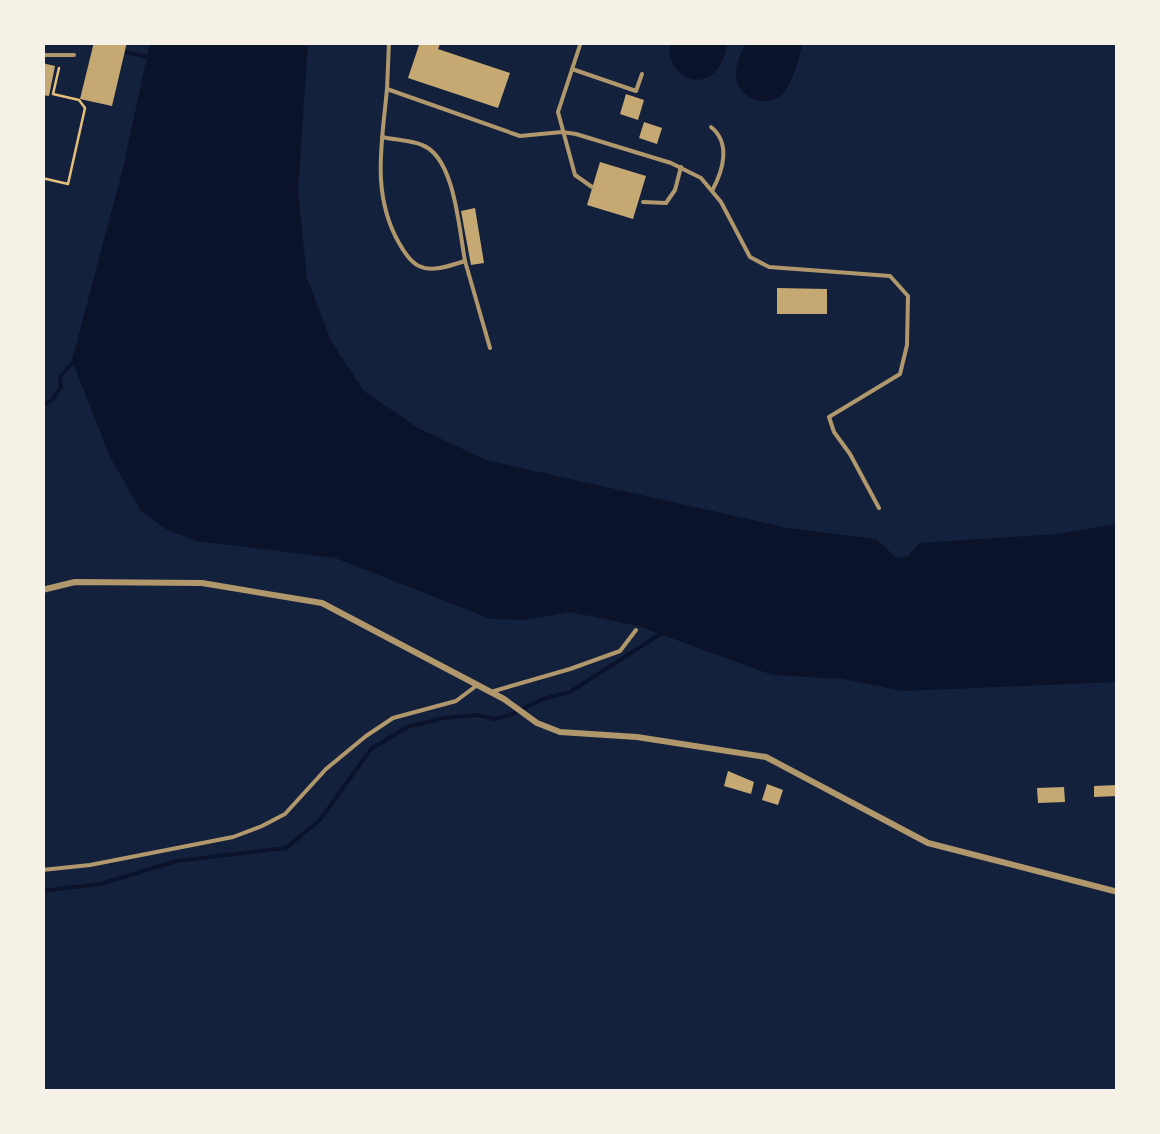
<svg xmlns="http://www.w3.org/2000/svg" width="1160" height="1134" font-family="'Fira Sans Condensed',sans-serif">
	<rect width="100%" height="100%" fill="#14213d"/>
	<!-- water -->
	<g fill="#0b132b">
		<path d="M150,43H308L298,191L307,278L332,343L364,391L418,428L486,460L788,528L876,539L898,559L909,555L919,543L1058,534L1117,524V682L902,691L842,679L772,675L638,626L570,612L526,620L491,619L335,558L196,541L166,529L141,511L110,457L72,360L122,172Z"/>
		<path d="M670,43V42L728,43C725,52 723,65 715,72C692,93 665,68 670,43Z"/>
		<path d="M745,43H803C798,58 794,83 782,94C765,110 735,97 736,73C736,63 742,52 745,43Z"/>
	</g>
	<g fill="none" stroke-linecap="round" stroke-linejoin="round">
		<!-- stream -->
		<g stroke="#0b132b" stroke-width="4">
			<path d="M125,52L147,57"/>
			<path d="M42,405L51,401L61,387L60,377L75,360"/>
			<path d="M42,891L100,884L177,861L286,848L320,820L371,749L407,727L444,718L477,715L495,719L510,715L543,699L570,692L662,633"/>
		</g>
	</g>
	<!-- building -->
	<g fill="#c6a872">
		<path d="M94,42H127L112,106L80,99Z"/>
		<path d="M420,42H441L438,49L510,73L498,108L408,78Z"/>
		<path d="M42,63L55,66L49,96L42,95Z"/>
		<path d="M626,94L644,100L638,120L620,114Z"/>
		<path d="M644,122L662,128L657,144L639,138Z"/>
		<path d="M600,162L646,176L633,219L587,205Z"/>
		<path d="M475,208L484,263L471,265L461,211Z"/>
		<path d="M777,288L827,289V314H777Z"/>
		<path d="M728,771L754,782L751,794L724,786Z"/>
		<path d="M767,784L783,790L778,805L762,800Z"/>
		<path d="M1118,785V796L1094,797V786Z"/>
		<path d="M1064,787L1065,802L1038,803L1037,788Z"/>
	</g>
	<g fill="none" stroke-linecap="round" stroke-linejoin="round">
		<!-- path -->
		<path stroke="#e5c07b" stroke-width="2.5" d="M42,178L68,184L85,108L79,100L53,94L59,68"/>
		<!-- service -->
		<g stroke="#b1986c" stroke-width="4">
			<path d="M389,42L387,89L520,136L562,132L576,134L671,163L701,178L721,202L750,257L769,267L890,276L908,296L907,345L900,374L829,417L834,432L850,454L879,508"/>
			<path d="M581,42L558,112L575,175L592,187"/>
			<path d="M42,55H74"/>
			<path d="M572,69L636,91L642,74"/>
			<path d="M387,89C382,143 371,194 399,243C404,252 410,262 419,266C433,273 451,265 465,261L490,348"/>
			<path d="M711,127C731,143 723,170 713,189"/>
			<path d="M382,137C395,140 410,140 422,145C455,157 459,230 465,261"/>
			<path d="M643,202L666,203L675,190L681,167"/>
			<path d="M494,691L570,669L620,651L636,630"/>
			<path d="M42,870L90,865L233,837L262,826L285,814L326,769L366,736L393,718L456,701L476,686"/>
		</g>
		<!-- minor -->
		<path stroke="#b1986c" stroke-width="6" d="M42,590L75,582L202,583L322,603L504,699L537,723L560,732L637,737L766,757L928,843L1118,892"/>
	</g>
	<!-- border -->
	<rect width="1160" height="1134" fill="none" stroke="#f6f1e7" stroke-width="90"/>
</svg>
